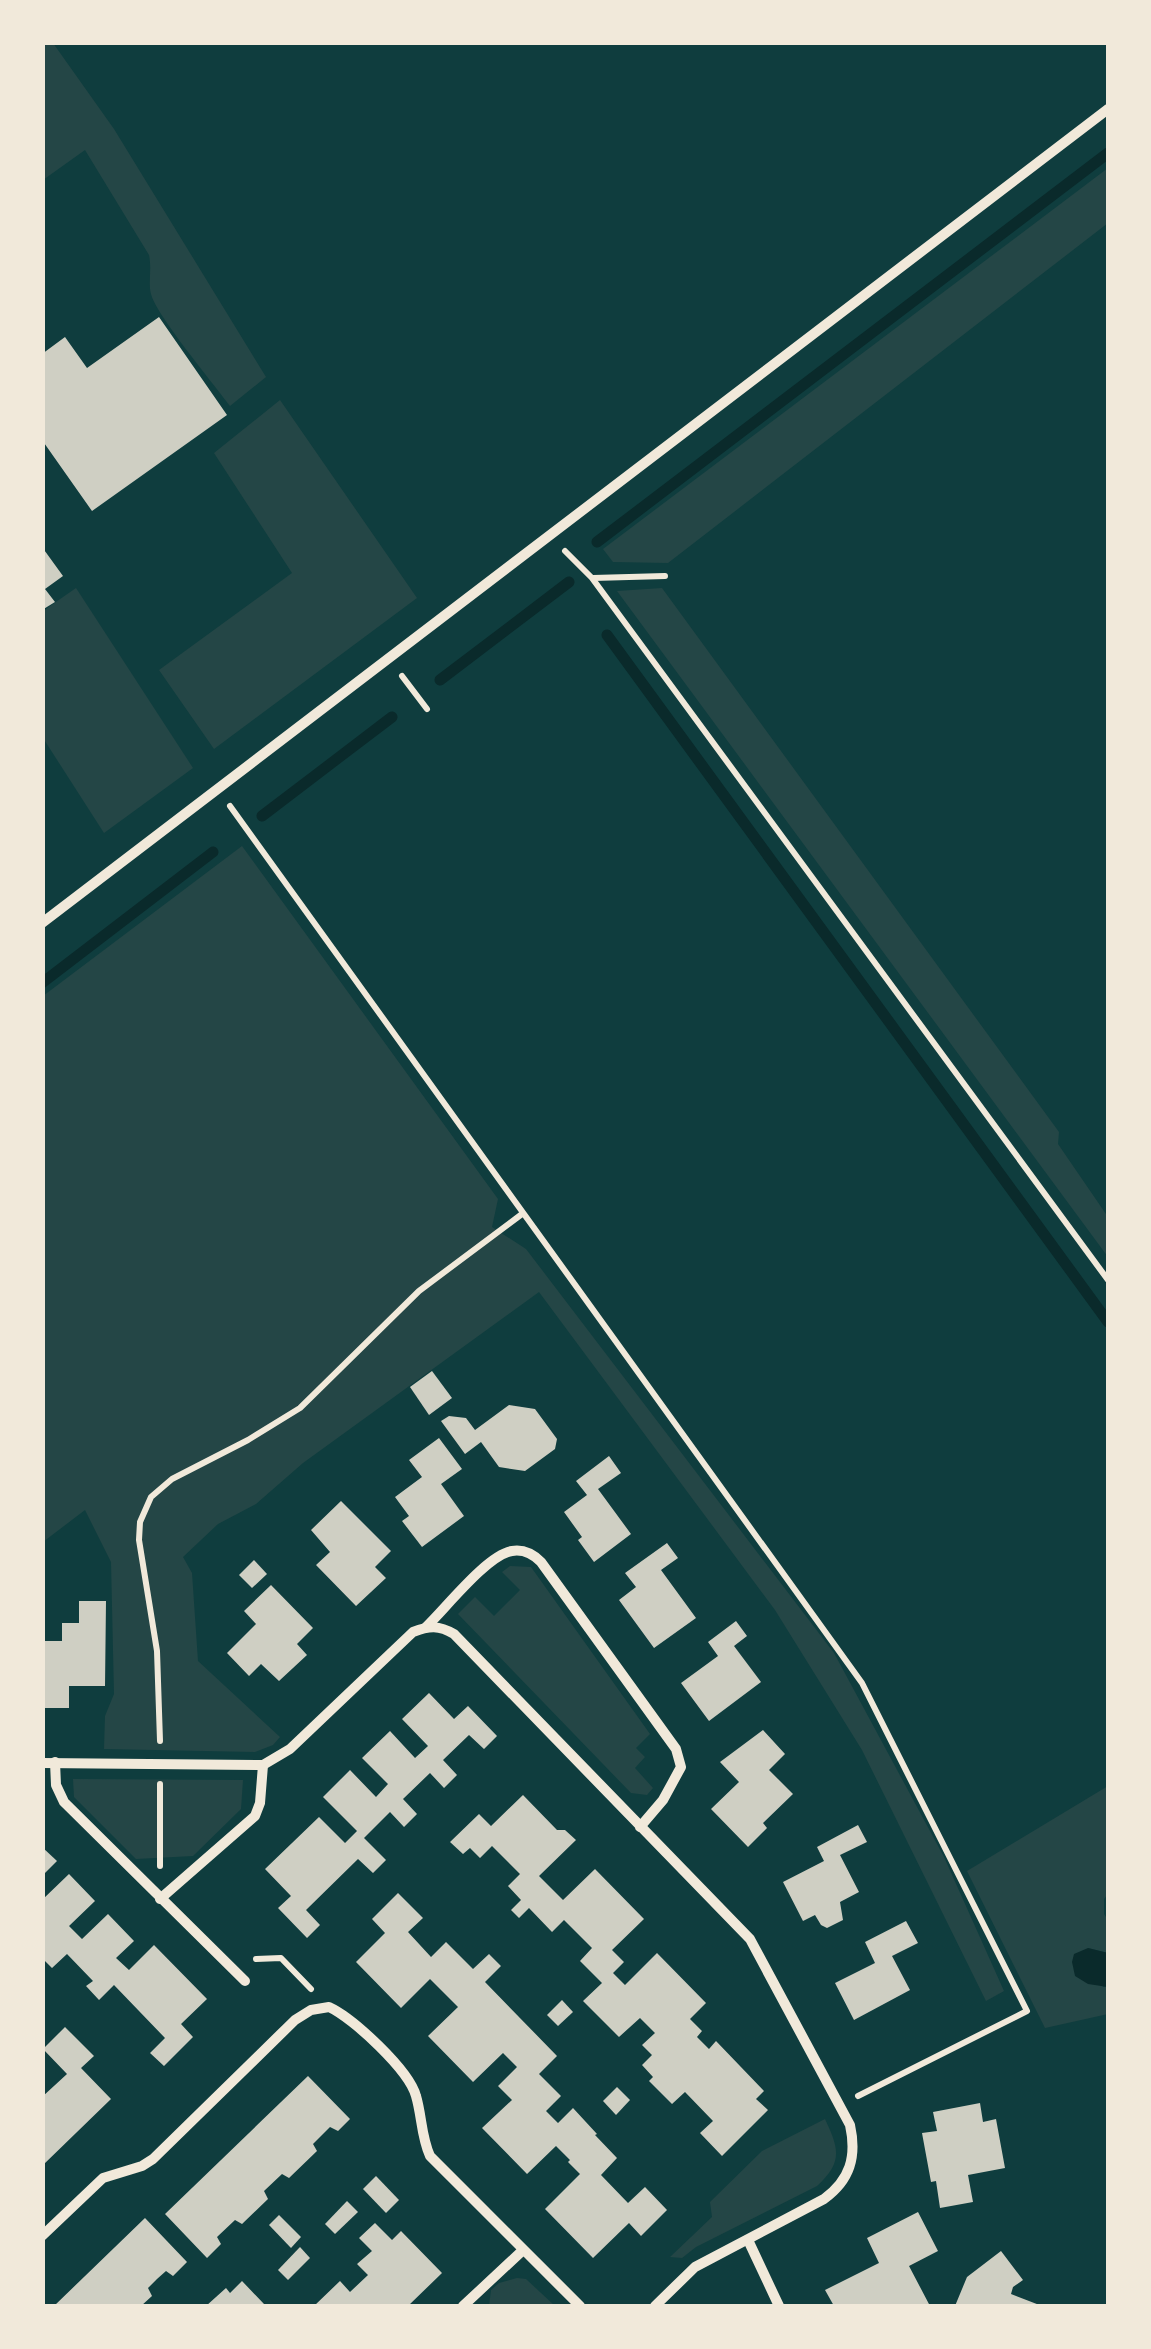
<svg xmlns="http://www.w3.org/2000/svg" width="1151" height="2349" font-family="Barlow,sans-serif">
	<rect width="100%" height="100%" fill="#0f3d3e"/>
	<!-- green -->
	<g fill="#244646">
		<path d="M43,42L53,43L114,129L266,377L230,406C214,384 156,315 151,294C148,283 152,269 149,255L85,150L43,180Z"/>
		<path d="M1108,168V223L668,563L613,562L603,549Z"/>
		<path d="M280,400L417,598L214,749L159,670L292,573L214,453Z"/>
		<path d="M76,588L193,768L104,833L43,738V611Z"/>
		<path d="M662,588L1059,1132L1058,1144L1108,1217V1257L617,591Z"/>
		<path d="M242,846L498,1199L492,1227L526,1249L834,1653L944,1857L1004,1991L986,2001L862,1750L775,1610L539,1292L303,1463L256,1504L218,1524L183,1557L192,1573L198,1661L280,1737L273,1745L255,1752L104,1749L105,1716L114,1694L111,1562L85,1510L43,1542V996Z"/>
		<path d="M510,1566L531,1567L650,1734L636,1748L645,1757L635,1768L653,1788L647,1795L631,1793L458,1614L475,1597L494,1616L520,1590L502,1572Z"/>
		<path d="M73,1779L243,1780L241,1809L193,1856L136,1859L74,1797Z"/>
		<path d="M1108,1786V1894L1104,1899V1914L1108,1920V1953L1088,1948L1103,1987H1108V2014L1045,2028L967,1871Z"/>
		<path d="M825,2119C839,2149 843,2162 817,2186L696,2247L682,2258L670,2257L712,2217L710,2202L762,2151Z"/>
		<path d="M517,2278L526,2279L555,2306H489L491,2290L499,2283Z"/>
	</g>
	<!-- water -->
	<path fill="#0a2a2b" d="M1088,1948L1108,1953V1987L1088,1984L1075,1976L1072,1962L1074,1954Z"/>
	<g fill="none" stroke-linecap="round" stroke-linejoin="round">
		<!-- stream -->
		<g stroke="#0a2a2b" stroke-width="11">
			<path d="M597,542L1108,153"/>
			<path d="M607,635L1108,1322"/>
			<path d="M440,680L569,582"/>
			<path d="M262,816L392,717"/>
			<path d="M42,983L213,852"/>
		</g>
	</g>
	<!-- building -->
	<g fill="#cfcfc3">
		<path d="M159,317L227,415L92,511L42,440V354L65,337L87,368Z"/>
		<path d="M42,547L63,576L45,589L55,602L42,610Z"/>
		<path d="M432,1371L452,1398L429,1415L410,1387Z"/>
		<path d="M509,1405L535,1409L557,1439L555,1449L525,1471L499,1467L481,1442L465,1454L441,1421L449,1416L466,1418L475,1430Z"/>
		<path d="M439,1438L462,1469L441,1484L464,1516L422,1547L402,1521L409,1516L395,1497L422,1477L409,1460Z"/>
		<path d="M609,1456L621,1473L598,1489L631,1534L594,1562L578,1540L582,1537L564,1512L587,1495L576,1481Z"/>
		<path d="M341,1501L391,1551L375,1567L386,1578L356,1606L316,1565L330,1552L311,1530Z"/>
		<path d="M667,1543L678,1558L661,1570L696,1618L654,1648L619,1600L636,1587L625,1573Z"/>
		<path d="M254,1560L267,1574L252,1588L239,1575Z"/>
		<path d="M271,1585L313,1628L297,1644L307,1655L279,1681L261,1664L249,1676L227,1653L256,1624L244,1611Z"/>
		<path d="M79,1601H106L105,1686H69V1708H42V1641H62V1623H79Z"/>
		<path d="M736,1621L747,1636L734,1646L761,1682L709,1721L681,1683L718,1656L708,1642Z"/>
		<path d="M429,1693L454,1719L468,1706L497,1736L484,1749L469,1735L443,1760L457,1775L444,1788L430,1773L403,1799L417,1814L404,1827L390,1812L364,1838L386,1860L373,1873L358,1859L306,1910L320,1925L307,1938L278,1908L291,1896L265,1869L319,1817L345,1843L357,1831L323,1797L350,1770L376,1797L388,1784L362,1758L390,1731L415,1758L428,1746L402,1719Z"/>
		<path d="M763,1730L785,1754L769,1770L793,1794L763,1823L767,1828L748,1847L711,1809L739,1782L720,1762Z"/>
		<path d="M523,1795L557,1830H565L576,1840L539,1876L563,1900L595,1869L644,1919L612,1950L624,1962L613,1973L625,1985L657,1953L706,2003L690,2019L702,2031L697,2037L709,2049L716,2041L764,2091L756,2099L768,2110L722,2156L700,2133L713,2121L685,2092L672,2104L649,2081L653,2077L642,2065L652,2055L642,2045L655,2033L640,2018L619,2037L583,2001L602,1983L580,1961L592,1948L564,1920L552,1932L529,1908L519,1918L511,1910L521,1900L508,1886L520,1874L492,1846L480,1858L470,1848L463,1854L450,1842L479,1814L491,1826Z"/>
		<path d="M858,1825L867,1842L840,1855L859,1892L840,1902L843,1920L827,1928L821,1925L815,1915L803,1921L783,1882L824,1861L817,1847Z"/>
		<path d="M42,1847L57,1861L42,1876Z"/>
		<path d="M69,1874L95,1901L69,1926L82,1939L108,1914L134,1941L116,1958L129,1970L154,1945L207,1999L181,2024L193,2037L164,2066L150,2053L165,2038L114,1985L99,2000L86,1986L93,1981L67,1954L52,1968L42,1958V1900Z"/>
		<path d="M398,1893L423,1918L408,1932L431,1957L446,1942L473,1969L489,1954L501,1966L485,1982L557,2056L539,2074L561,2096L546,2111L558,2123L573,2108L597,2134L595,2135L617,2158L601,2175L628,2203L645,2187L667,2210L641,2236L629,2223L593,2258L545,2209L580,2174L568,2162L570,2160L556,2146L527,2174L482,2128L512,2100L498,2086L517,2067L503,2053L473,2082L428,2036L458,2007L430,1979L401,2008L356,1962L385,1933L372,1919Z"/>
		<path d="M906,1921L918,1943L892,1956L910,1990L854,2020L835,1983L875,1963L865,1942Z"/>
		<path d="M562,2000L573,2012L558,2026L547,2015Z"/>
		<path d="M65,2027L94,2056L81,2068L111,2099L42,2166V2097L67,2074L43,2049Z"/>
		<path d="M308,2076L350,2119L338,2131L330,2127L313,2144L317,2151L289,2178L282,2174L264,2191L268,2199L242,2224L235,2220L217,2237L221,2244L207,2258L165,2214Z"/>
		<path d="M617,2087L630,2100L616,2115L603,2101Z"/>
		<path d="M980,2103L983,2122L996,2119L1005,2168L968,2175L973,2202L940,2208L936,2181L931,2182L922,2133L937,2131L933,2112Z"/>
		<path d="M376,2176L399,2200L386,2213L363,2189Z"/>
		<path d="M347,2201L358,2212L335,2234L325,2224Z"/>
		<path d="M918,2212L938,2251L909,2266L930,2306H834L825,2290L879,2263L867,2238Z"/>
		<path d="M279,2215L301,2237L291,2248L269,2225Z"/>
		<path d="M145,2218L187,2262L173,2276L166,2271L157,2279L148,2288L152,2296L141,2306H54Z"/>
		<path d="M375,2223L392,2240L401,2231L442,2273L408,2306H314L340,2281L350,2292L368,2275L357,2264L372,2251L359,2238Z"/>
		<path d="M300,2247L310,2258L288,2280L278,2270Z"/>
		<path d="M1001,2251L1023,2280L1013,2287L1011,2294L1042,2306H955L967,2277Z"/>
		<path d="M242,2281L264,2304L261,2306H206L226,2288L230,2293Z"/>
	</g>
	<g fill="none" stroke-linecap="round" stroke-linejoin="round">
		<!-- path -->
		<g stroke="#f1e9da" stroke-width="6">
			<path d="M565,551L592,578L1108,1280"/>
			<path d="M593,578L665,576"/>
			<path d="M402,676L427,709"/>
			<path d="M230,806L862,1683L1027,2011L858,2096"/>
			<path d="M160,1741L157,1651L139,1540L140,1522L151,1497L172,1479L248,1440L300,1408L419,1291L522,1214"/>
			<path d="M160,1784V1866"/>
			<path d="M256,1959L281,1958L311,1989"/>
		</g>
		<!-- minor -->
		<g stroke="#f1e9da" stroke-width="10">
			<path d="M42,923L1108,109"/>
			<path d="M426,1627C446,1608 487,1555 512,1551C524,1549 533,1554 541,1562L676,1749L681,1767L663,1800L640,1827"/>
			<path d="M55,1762L56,1785L64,1802L245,1981"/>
			<path d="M42,1763L263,1765L290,1749L413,1632C429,1626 439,1625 454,1634L750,1939L850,2125C857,2157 850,2180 824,2199L695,2267L655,2306"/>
			<path d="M160,1899L255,1816L260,1803L263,1765"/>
			<path d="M42,2236L103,2178L142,2166L153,2159L295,2020L311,2010L329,2007C353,2018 409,2070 416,2096C422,2116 421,2136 430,2156L580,2306"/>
			<path d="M748,2240L779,2306"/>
			<path d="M463,2306L522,2251"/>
		</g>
	</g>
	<!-- border -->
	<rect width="1151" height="2349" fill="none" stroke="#f1e9da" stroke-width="90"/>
</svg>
